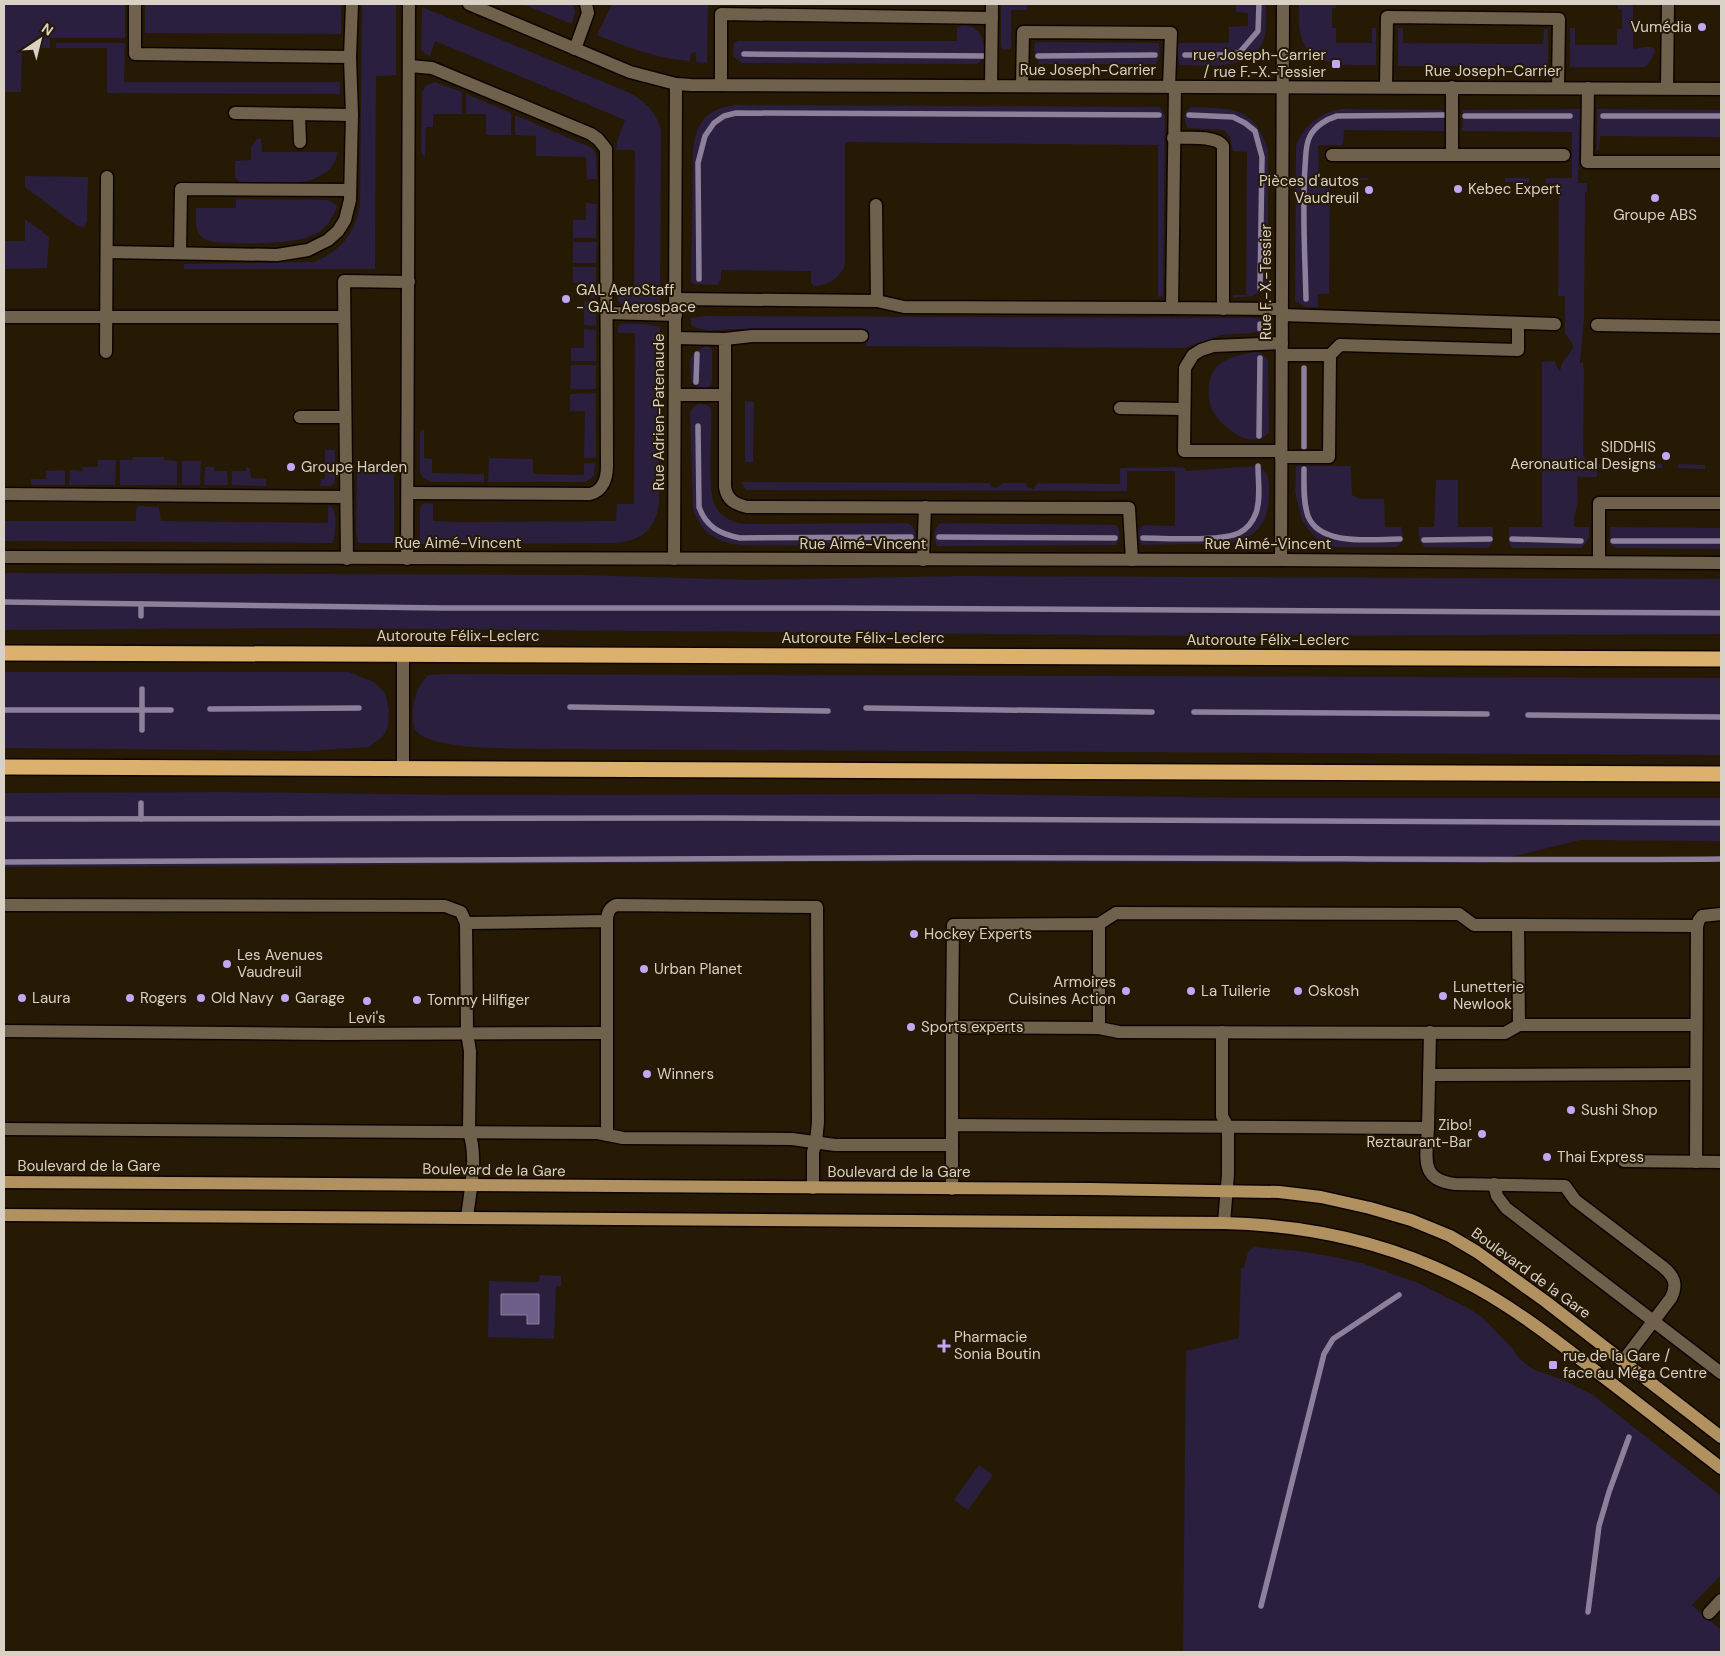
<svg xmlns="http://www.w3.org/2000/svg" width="1725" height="1656" font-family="'DM Sans',sans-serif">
	<rect width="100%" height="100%" fill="#261a05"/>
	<!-- green -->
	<g fill="#2a1f3f">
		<path d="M4,4H125V38H50V48H22L21,92H4Z"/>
		<path d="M145,4H341V34L145,33Z"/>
		<path d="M362,4H396V75L376,76L375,269H184V264L314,262C342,250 354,235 360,205Z"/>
		<path d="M523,4H573L575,12L572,24Z"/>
		<path d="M612,4H708L707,63L696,62V52L691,53L690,61C657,59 627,47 597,35Z"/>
		<path d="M1001,4H1027V10H1011V47L1010,49L1003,50L1001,46Z"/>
		<path d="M1236,4H1266C1266,15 1267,28 1264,39C1253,72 1207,65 1180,65L1177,56V45L1179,43H1229V27L1248,26V13L1236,12Z"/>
		<path d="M1299,4H1336V8H1332V28H1336V43H1372V28H1376V65C1349,65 1310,69 1301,36C1298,26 1299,14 1299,4Z"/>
		<path d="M1618,4H1633V49C1641,48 1648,45 1655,49C1654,56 1650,62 1645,67H1570V28H1575V45H1617V29H1622V10L1618,9Z"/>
		<path d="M422,7L630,93C646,102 656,112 661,130L660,302L622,304L618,301V295H634L635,150H616L617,142L625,120L435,41L430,56L424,53L421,49Z"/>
		<path d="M963,25C983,27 984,41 984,58L977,64L742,63L733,56L734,43L739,41H957V28Z"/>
		<path d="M1398,28H1403V43L1543,44L1544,29H1548V67L1398,66Z"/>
		<path d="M1035,42L1158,43L1159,44L1160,54L1156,64H1039L1034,50Z"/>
		<path d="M56,43H125L124,82H340V94L107,93V48H56Z"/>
		<path d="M435,82L462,92V114H433V127H426L425,157H424L421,151L422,92L427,85Z"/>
		<path d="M466,94L511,113V135H486V114H466Z"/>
		<path d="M736,105L1160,107L1165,116L1163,296L1158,297V145L845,142V265C839,279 829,285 814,286L811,283V271L721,270V279L717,285L694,284L691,282L693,151C696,122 706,109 736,105Z"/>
		<path d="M1191,107C1231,109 1254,105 1268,150V285L1253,296L1233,298V295H1246L1247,152L1233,151L1230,137L1224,130L1188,128C1183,120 1183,113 1191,107Z"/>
		<path d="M1341,109L1443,110L1445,131L1344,130L1343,143L1342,145H1318L1319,178H1368V180H1330L1329,294H1318V307H1306L1295,301L1296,146C1304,125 1320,113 1341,109Z"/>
		<path d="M1580,109L1578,183H1587V191L1585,192L1584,318L1580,363H1583L1584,371L1583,455L1587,459L1586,461L1597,472V477H1577L1578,501L1574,518V527H1589V538L1582,548H1512L1509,543V527H1542V362L1555,361L1557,367L1560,371C1561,367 1562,362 1565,359C1575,347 1576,346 1565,334V296H1558L1559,183H1546V178H1572V132L1462,131L1463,110Z"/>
		<path d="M1597,109L1721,110V137L1600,136L1599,150H1597Z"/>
		<path d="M515,115L592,148L596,154L597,179H587L586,157L536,156V136L515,135Z"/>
		<path d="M261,138L262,152H338C330,192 271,184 240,182L235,177V161L251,160V147L257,139Z"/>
		<path d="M25,176L88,177L87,221L84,227L77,226L25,187Z"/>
		<path d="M1505,178H1529V183L1505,182Z"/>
		<path d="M236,199L328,200L338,206C332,217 328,227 317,233C311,236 304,239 298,240C284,243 212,247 203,238C194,230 196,219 196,208H236Z"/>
		<path d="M586,203L597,204L596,238H573V220H586Z"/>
		<path d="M25,219L49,237L47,268L4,269V241H25Z"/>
		<path d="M573,242H597L596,263H573Z"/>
		<path d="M573,267H596V298L584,297V283H573Z"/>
		<path d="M584,301L596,302V326L584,325Z"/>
		<path d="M706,316L1254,318L1259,319L1263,325L1259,331L1253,333L1222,335L1184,348L866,346L865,330L728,329C715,331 703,332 691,325V318Z"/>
		<path d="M621,324H644L660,327L659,501C657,528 642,541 615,543L420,544V509L421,505L425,503L433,504V521L458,522L616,521L617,504H634L635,333H618V327Z"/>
		<path d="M584,329L596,330V361H571V348H584Z"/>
		<path d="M705,346H708L712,349V382L710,386L705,389L693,384L691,381C691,360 685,357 705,346Z"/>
		<path d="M1257,352L1262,354L1268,360L1269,432C1254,453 1221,427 1213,411C1206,398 1207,373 1220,364C1230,356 1244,354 1257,352Z"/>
		<path d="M571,365H596V389H570Z"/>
		<path d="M596,393V457L584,458L585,411H570V394Z"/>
		<path d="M745,401L754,402L753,462H745Z"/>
		<path d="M698,404L707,405L711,409C713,433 705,491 717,509C723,518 734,523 744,524L907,523C916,527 916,534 915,542L911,546L740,545C716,542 701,533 693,509L690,412L695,406Z"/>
		<path d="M424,430V458L432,459V473L483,474L484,472V482H431L423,478L420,472V433L421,431Z"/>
		<path d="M325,450H335V482L331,486H320L321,479H325Z"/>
		<path d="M133,457H164V460L177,461V485H120V460H132Z"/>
		<path d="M489,458L533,459V474L584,475V463H595L594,476L585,482H488Z"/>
		<path d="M98,460H116L115,485H69L70,470L82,471L83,467H98Z"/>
		<path d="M182,461H201L200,485H182Z"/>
		<path d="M1593,464H1620V468H1599Z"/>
		<rect x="1637" y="464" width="25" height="4"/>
		<path d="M1678,464L1705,465V469L1678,468Z"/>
		<path d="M1258,466C1271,473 1269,484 1269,496C1268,545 1229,544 1192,544C1176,544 1159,545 1142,545C1137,539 1137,529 1144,525L1175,526V471H1127V491L746,490L741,482L989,483L992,487L997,488L1003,483H1026L1027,487L1033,489L1038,483L1120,484V468L1184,467L1186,471Z"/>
		<path d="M1296,466H1351L1352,495L1360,499H1384L1385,527H1401C1404,535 1403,541 1397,547H1334L1315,537L1308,529L1302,520L1295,492Z"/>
		<path d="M205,467H214V471H227L228,485H204Z"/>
		<path d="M246,468H250L251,478L266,479V486L232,485V471H246Z"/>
		<path d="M65,470V485H31V479H46V471Z"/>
		<path d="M357,471H394V543H358L356,531Z"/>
		<path d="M1436,480H1458V527H1491L1493,528V540L1489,548L1425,547C1420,542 1417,534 1419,527H1434Z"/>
		<path d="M138,506L159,507L161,521L328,523V506L332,507C338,517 335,533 333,543L4,541V521H136V509Z"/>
		<path d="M941,523L1116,525C1121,530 1120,539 1116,545L937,546C933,538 933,528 941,523Z"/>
		<path d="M1610,527L1721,528V549L1616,548L1611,545Z"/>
		<path d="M4,573L580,575L751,580L961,576L1721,579V634L1215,636L308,628L4,630Z"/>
		<path d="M4,672H349L374,682L385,693L389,710L388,727L383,736L369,747L310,751L4,748Z"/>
		<path d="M449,674L1721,678V755L542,749C518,748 426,751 415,729C412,724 413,714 413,709C415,695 418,686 428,675Z"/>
		<path d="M227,792L456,795L968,794L1249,798H1721V841L1580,840L1486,863L796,862L4,867V793Z"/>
		<path d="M1254,1247L1299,1251L1329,1256L1362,1263L1418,1283L1468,1308L1482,1317L1512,1348L1519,1358L1528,1366L1535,1370L1563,1380L1593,1395L1721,1496V1575L1692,1605L1721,1630V1652H1183L1186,1351L1239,1338L1241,1268H1244L1248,1252Z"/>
		<path d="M540,1275L561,1276V1286H556L554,1339L488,1337L489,1281L539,1282Z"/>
		<path d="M979,1465L993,1475L968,1510L954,1500Z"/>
	</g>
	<!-- water -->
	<path fill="#6c5e89" stroke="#8d809b" d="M501,1294H539V1324H527V1315H501Z"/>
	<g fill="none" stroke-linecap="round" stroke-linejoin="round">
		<!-- stream -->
		<g stroke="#8d809b" stroke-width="5.5">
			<path d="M744,54L984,56"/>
			<path d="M1185,55H1231L1240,52L1258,31L1259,4"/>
			<path d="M1038,56L1155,55"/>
			<path d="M1189,115L1233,117L1245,123L1255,131L1262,157L1260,288"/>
			<path d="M1465,116H1570"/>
			<path d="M1603,116H1721"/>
			<path d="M699,279L698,163L705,136L714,123L724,116L736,113L1159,115"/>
			<path d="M1306,299C1305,255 1302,211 1305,167C1306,157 1305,145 1310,136C1315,126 1327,119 1337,116L1445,115"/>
			<path d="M1260,329V324"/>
			<path d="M696,382L697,354"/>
			<path d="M698,426L699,507C706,527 720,534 740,538L911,537"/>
			<path d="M1259,436L1260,358"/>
			<path d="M1304,447V368"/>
			<path d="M1304,469C1304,484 1303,502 1308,516C1320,547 1374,539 1400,539"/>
			<path d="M939,537L1115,538"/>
			<path d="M1143,538C1168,538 1219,542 1239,533C1247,529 1253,521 1256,513C1261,498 1258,482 1258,466"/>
			<path d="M1512,539L1581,541"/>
			<path d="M1424,540L1490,539"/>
			<path d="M1613,541H1721"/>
			<path d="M4,602L443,608H832L1721,613"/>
			<path d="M141,604V616"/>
			<path d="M570,707L828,711"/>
			<path d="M866,708L1152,712"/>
			<path d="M210,709L359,708"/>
			<path d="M4,710H171"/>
			<path d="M1194,712L1487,714"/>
			<path d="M1528,715L1721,717"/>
			<path d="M142,730V689"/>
			<path d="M4,819L711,818L1721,823"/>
			<path d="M141,819V803"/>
			<path d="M4,862C375,859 746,857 1117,858C1319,858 1520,861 1721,859"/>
			<path d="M1261,1606L1324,1354L1333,1339L1399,1295"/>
			<path d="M1588,1612L1599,1526L1609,1492L1629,1437"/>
		</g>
		<defs>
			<g id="minor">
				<path d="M135,4V54L350,57L352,4"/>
				<path d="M469,4L630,72L676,84L691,85L1721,89"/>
				<path d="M575,49L588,13L586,4"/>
				<path d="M721,85V14L992,18"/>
				<path d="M991,86L992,4"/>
				<path d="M1022,86L1023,32L1171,33L1169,87"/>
				<path d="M1175,87L1172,308L1282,309"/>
				<path d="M1386,87L1387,17L1559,19L1558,88"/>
				<path d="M1452,87V155H1564"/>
				<path d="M1588,88L1587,162H1721"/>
				<path d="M1667,88L1668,4"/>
				<path d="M235,113L352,115"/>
				<path d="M299,114L300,142"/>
				<path d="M1173,138C1186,138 1216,135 1223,146V309"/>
				<path d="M1332,155H1452"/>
				<path d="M107,252L277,255L308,250L328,240L338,231L345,220L350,200L352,115L350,57"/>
				<path d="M180,253L181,189L350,190"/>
				<path d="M676,299L877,301L876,205"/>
				<path d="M877,301L904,307L1172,308"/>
				<path d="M607,313L676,315"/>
				<path d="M1282,315L1555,324"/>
				<path d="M4,317H344"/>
				<path d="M1597,325L1721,327"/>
				<path d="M675,338L725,339V487C727,500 735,504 747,507L1129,508L1132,560"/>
				<path d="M725,339L752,336H862"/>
				<path d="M106,352L107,177"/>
				<path d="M1330,355L1340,345L1518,350V323"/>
				<path d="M675,395H724"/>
				<path d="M1120,408L1184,409"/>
				<path d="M300,417H345"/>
				<path d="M1281,451H1184L1185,368L1193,355L1201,350L1213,346L1282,343"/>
				<path d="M1281,457H1329L1330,355H1282"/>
				<path d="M408,493L590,494C603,491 607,478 607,466L606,149L598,139L591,134L432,68L410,66"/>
				<path d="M4,494L346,497"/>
				<path d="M4,557L1281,560L1721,563"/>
				<path d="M347,559L344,281L409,282"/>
				<path d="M407,559L409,4"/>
				<path d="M674,559L676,84"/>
				<path d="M923,560L925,507"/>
				<path d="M1281,560L1283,4"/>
				<path d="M1599,562V503H1721"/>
				<path d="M403,769V654"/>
				<path d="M4,905L445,906L461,912L466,923"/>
				<path d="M607,921C607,913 609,908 616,905L817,907L818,1122L816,1142L813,1152V1188"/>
				<path d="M1099,924L1116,913L1459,914L1474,925H1518"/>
				<path d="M1519,1025L1518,925L1697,926"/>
				<path d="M952,1027L953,925L1099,924V1028"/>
				<path d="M4,1031L330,1034L607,1033"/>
				<path d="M1222,1032V1116L1228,1127V1174L1224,1223"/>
				<path d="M1429,1075L1696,1074"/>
				<path d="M952,1125V1027L1099,1028L1119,1032L1505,1033L1519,1025H1696"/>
				<path d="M1428,1128C1427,1155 1418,1180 1455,1184L1565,1186L1575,1200L1663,1267C1674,1276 1678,1284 1671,1298L1623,1361"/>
				<path d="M4,1129L598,1133L623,1138L792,1139L835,1145H952"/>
				<path d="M1624,1161L1721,1162"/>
				<path d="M1696,1162L1697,926L1699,920L1702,916L1721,914"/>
				<path d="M1494,1184L1497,1196L1506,1208L1721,1373"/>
				<path d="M952,1189V1125L1428,1128L1430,1032"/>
				<path d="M467,1218C470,1190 478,1159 469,1132L470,1051L467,1033L466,923L607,921V1135"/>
				<path d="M1709,1613L1721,1600"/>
			</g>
			<g id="major">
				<path d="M4,1182L1091,1189L1279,1192L1321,1197L1370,1208L1411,1220L1450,1236L1477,1252L1545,1301L1721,1437"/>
				<path d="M4,1215L1224,1223C1312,1225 1397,1244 1475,1287C1515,1309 1553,1338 1589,1366C1634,1400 1677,1434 1721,1468"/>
			</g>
			<g id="highway">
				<path d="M4,653L1721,659"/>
				<path d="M4,767L1721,774"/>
			</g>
		</defs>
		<!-- minor casing -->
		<use href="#minor" stroke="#0e0500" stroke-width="15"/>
		<!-- major casing -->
		<use href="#major" stroke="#0e0500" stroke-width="15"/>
		<!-- highway casing -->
		<use href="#highway" stroke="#0e0500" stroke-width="18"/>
		<!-- minor -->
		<use href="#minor" stroke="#6f614b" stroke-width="12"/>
		<!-- major -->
		<use href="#major" stroke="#b0915f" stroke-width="12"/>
		<!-- highway -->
		<use href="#highway" stroke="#dcb16d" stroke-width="15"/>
	</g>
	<!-- markers -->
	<g fill="#c0a8f3" stroke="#261a05" stroke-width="2">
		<circle cx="1702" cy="27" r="5"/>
		<rect x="1331" y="59" width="10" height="10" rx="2.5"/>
		<circle cx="1458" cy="189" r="5"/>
		<circle cx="1369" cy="190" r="5"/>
		<circle cx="1655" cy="198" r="5"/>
		<circle cx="566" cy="299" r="5"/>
		<circle cx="1666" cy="456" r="5"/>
		<circle cx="291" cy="467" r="5"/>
		<circle cx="914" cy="934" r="5"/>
		<circle cx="227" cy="964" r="5"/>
		<circle cx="644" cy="969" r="5"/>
		<circle cx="1126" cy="991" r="5"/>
		<circle cx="1191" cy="991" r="5"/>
		<circle cx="1298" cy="991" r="5"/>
		<circle cx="1443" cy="996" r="5"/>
		<circle cx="22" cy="998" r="5"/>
		<circle cx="130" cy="998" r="5"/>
		<circle cx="201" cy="998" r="5"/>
		<circle cx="285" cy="998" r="5"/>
		<circle cx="417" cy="1000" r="5"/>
		<circle cx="367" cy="1001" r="5"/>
		<circle cx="911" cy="1027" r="5"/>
		<circle cx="647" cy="1074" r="5"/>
		<circle cx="1571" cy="1110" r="5"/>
		<circle cx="1482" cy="1134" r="5"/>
		<circle cx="1547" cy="1157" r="5"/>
		<path d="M941.5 1338.5h5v5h5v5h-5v5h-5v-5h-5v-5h5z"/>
		<rect x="1548" y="1360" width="10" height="10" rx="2.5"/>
	</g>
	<g text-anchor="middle" stroke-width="4" stroke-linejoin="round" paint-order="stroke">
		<!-- poi labels -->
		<g font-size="15" fill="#d9d1c5" stroke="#261a05" text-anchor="start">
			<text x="1692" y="32" text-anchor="end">Vumédia</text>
			<text x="1326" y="60" text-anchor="end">rue Joseph-Carrier<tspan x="1326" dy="17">/ rue F.-X.-Tessier</tspan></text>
			<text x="1359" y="186" text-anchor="end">Pièces d'autos<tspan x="1359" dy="17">Vaudreuil</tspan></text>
			<text x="1468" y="194">Kebec Expert</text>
			<text x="1655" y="220" text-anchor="middle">Groupe ABS</text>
			<text x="576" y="295">GAL AeroStaff<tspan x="576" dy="17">- GAL Aerospace</tspan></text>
			<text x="1656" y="452" text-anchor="end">SIDDHIS<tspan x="1656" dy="17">Aeronautical Designs</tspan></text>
			<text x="301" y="472">Groupe Harden</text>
			<text x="924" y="939">Hockey Experts</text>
			<text x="237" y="960">Les Avenues<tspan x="237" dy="17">Vaudreuil</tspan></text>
			<text x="654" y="974">Urban Planet</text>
			<text x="1116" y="987" text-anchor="end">Armoires<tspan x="1116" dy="17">Cuisines Action</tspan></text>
			<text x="1453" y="992">Lunetterie<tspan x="1453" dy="17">Newlook</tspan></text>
			<text x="1201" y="996">La Tuilerie</text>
			<text x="1308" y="996">Oskosh</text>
			<text x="32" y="1003">Laura</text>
			<text x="140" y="1003">Rogers</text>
			<text x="211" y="1003">Old Navy</text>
			<text x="295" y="1003">Garage</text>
			<text x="427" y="1005">Tommy Hilfiger</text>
			<text x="367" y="1023" text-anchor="middle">Levi's</text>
			<text x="921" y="1032">Sports experts</text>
			<text x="657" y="1079">Winners</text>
			<text x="1581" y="1115">Sushi Shop</text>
			<text x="1472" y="1130" text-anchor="end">Zibo!<tspan x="1472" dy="17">Reztaurant-Bar</tspan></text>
			<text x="1557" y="1162">Thai Express</text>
			<text x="954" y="1342">Pharmacie<tspan x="954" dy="17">Sonia Boutin</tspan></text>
			<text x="1563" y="1361">rue de la Gare /<tspan x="1563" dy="17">face au Méga Centre</tspan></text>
		</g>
		<!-- street labels -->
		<g font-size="15" fill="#d9d1c5" stroke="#261a05">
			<text x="1088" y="75">Rue Joseph-Carrier</text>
			<text x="1493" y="76">Rue Joseph-Carrier</text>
			<text transform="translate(1266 282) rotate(-90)" y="5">Rue F.-X.-Tessier</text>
			<text transform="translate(659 412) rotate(-90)" y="5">Rue Adrien-Patenaude</text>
			<text x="458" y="548">Rue Aimé-Vincent</text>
			<text x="863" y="549">Rue Aimé-Vincent</text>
			<text x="1268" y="549">Rue Aimé-Vincent</text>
			<text x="458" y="641">Autoroute Félix-Leclerc</text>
			<text x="863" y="643">Autoroute Félix-Leclerc</text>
			<text x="1268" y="645">Autoroute Félix-Leclerc</text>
			<text x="89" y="1171">Boulevard de la Gare</text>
			<text transform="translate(494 1170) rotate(1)" y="5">Boulevard de la Gare</text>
			<text x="899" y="1177">Boulevard de la Gare</text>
			<text transform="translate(1531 1273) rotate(36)" y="5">Boulevard de la Gare</text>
		</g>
	</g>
	<!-- border -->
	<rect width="1725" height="1656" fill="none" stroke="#d9d1c5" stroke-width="10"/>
	<!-- north arrow -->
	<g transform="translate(40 40) rotate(35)" stroke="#261a05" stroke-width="4" paint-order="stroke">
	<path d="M0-4L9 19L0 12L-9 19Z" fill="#d9d1c5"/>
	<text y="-8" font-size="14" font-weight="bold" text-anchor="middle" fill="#d9d1c5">N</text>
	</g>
</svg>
